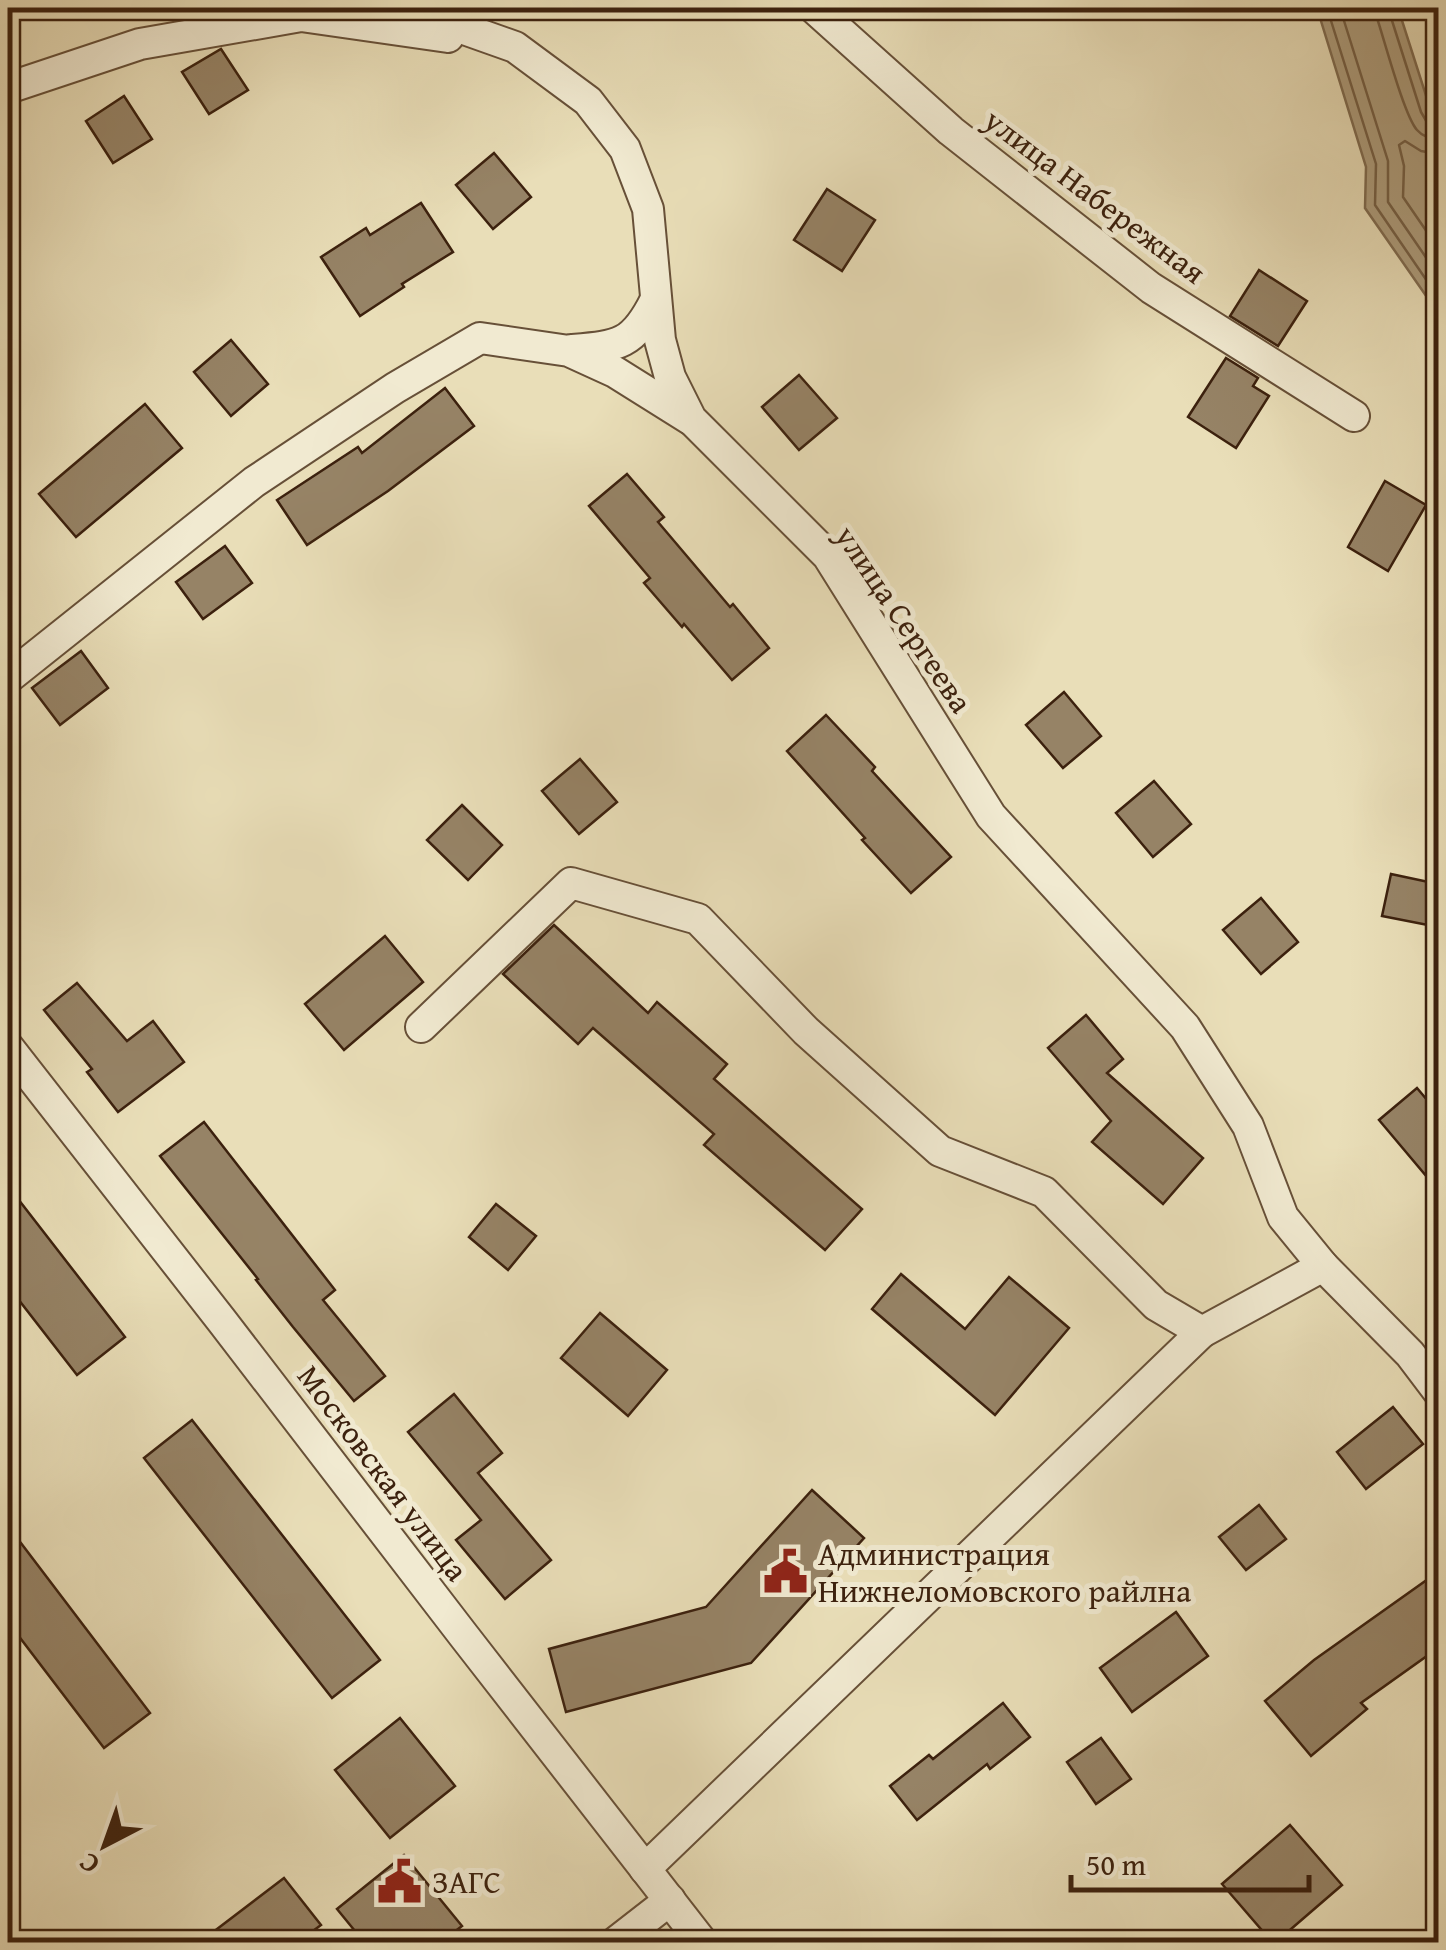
<svg xmlns="http://www.w3.org/2000/svg" width="1446" height="1950" font-family="'Gentium Book Plus',serif">
	<rect width="100%" height="100%" fill="#e9deb8"/>
	<filter id="stains"><feTurbulence type="fractalNoise" baseFrequency=".002" numOctaves="4"/><feColorMatrix values="0 0 0 0 .2 0 0 0 0 .09 0 0 0 0 .02 0 0 0 .5 -.17"/></filter>
	<radialGradient id="worn" r=".72"><stop offset=".6" stop-color="#630" stop-opacity="0"/><stop offset="1" stop-color="#630" stop-opacity=".3"/></radialGradient>
	<!-- water -->
	<path fill="#ae9e7e" stroke="#806c51" stroke-width="2.5" d="M1317,8H1398L1430,108L1438,125V313L1365,208L1366,167Z"/>
	<g fill="none" stroke-linecap="round" stroke-linejoin="round">
		<!-- shore -->
		<g stroke="#756046" stroke-width="2.5">
			<path d="M1327,8L1376,164L1375,205L1438,297"/>
			<path d="M1340,8L1388,161V202L1438,275"/>
			<path d="M1375,8L1377,18C1385,42 1404,115 1417,130C1423,137 1430,138 1438,139"/>
			<path d="M1388,8L1421,112L1428,124L1438,126"/>
			<path d="M1438,154L1421,151L1405,141L1399,145L1404,166L1403,197L1438,248"/>
		</g>
	</g>
	<!-- building -->
	<g fill="#968366" stroke="#3c210e" stroke-width="2.5">
		<path d="M221,49L248,90L209,114L182,72Z"/>
		<path d="M124,96L152,139L113,163L86,121Z"/>
		<path d="M494,153L531,197L493,229L456,185Z"/>
		<path d="M827,189L875,220L842,271L794,240Z"/>
		<path d="M421,203L453,252L402,284L404,287L360,316L321,257L366,228L370,235Z"/>
		<path d="M1259,270L1307,301L1278,346L1230,316Z"/>
		<path d="M231,340L268,384L231,416L194,372Z"/>
		<path d="M1226,358L1258,378L1253,386L1269,396L1236,448L1188,417Z"/>
		<path d="M799,375L837,418L799,450L762,407Z"/>
		<path d="M445,388L474,426L388,491L307,545L277,500L358,447L362,453Z"/>
		<path d="M145,404L182,448L76,537L39,494Z"/>
		<path d="M627,474L664,517L658,522L730,607L733,604L769,648L732,680L684,624L682,627L644,583L650,578L589,506Z"/>
		<path d="M1385,481L1426,505L1388,571L1348,547Z"/>
		<path d="M225,546L252,583L203,619L176,582Z"/>
		<path d="M81,651L108,688L60,725L32,688Z"/>
		<path d="M1064,692L1101,736L1063,768L1026,725Z"/>
		<path d="M826,715L875,767L872,771L951,857L911,893L862,840L865,838L787,751Z"/>
		<path d="M580,759L617,802L579,834L542,791Z"/>
		<path d="M1154,781L1191,824L1153,857L1116,813Z"/>
		<path d="M462,805L502,845L468,880L427,840Z"/>
		<path d="M1391,874L1438,884V927L1382,916Z"/>
		<path d="M1261,898L1298,942L1261,974L1223,930Z"/>
		<path d="M554,925L648,1013L657,1002L727,1064L714,1079L862,1209L825,1250L704,1145L714,1134L593,1028L578,1044L503,974Z"/>
		<path d="M385,936L423,982L344,1050L305,1004Z"/>
		<path d="M77,983L127,1041L153,1021L184,1062L118,1112L87,1072L92,1069L44,1010Z"/>
		<path d="M1086,1015L1123,1059L1107,1073L1203,1158L1163,1204L1092,1142L1111,1121L1048,1048Z"/>
		<path d="M1417,1088L1438,1113V1190L1379,1120Z"/>
		<path d="M204,1122L335,1290L323,1300L385,1376L354,1401L293,1327L256,1280L258,1279L160,1156Z"/>
		<path d="M8,1186L125,1337L77,1375L8,1286Z"/>
		<path d="M496,1204L536,1236L508,1270L469,1237Z"/>
		<path d="M901,1274L965,1329L1009,1277L1069,1328L995,1415L872,1309Z"/>
		<path d="M600,1313L667,1370L628,1416L561,1358Z"/>
		<path d="M454,1394L502,1453L478,1473L551,1560L505,1599L456,1540L481,1520L408,1432Z"/>
		<path d="M1393,1407L1423,1444L1366,1489L1337,1452Z"/>
		<path d="M192,1420L380,1660L332,1698L144,1458Z"/>
		<path d="M812,1490L864,1538L751,1663L566,1712L549,1649L706,1607Z"/>
		<path d="M1259,1505L1286,1539L1246,1570L1219,1537Z"/>
		<path d="M8,1526L150,1713L104,1748L8,1622Z"/>
		<path d="M1438,1572V1648L1361,1703L1367,1709L1311,1756L1265,1701L1314,1660Z"/>
		<path d="M1176,1612L1208,1656L1132,1712L1100,1668Z"/>
		<path d="M1003,1703L1030,1737L990,1769L987,1764L917,1820L890,1786L929,1755L933,1759Z"/>
		<path d="M400,1718L455,1786L390,1838L335,1770Z"/>
		<path d="M1101,1738L1131,1779L1096,1804L1067,1762Z"/>
		<path d="M1290,1825L1342,1885L1276,1942H1272L1222,1884Z"/>
		<path d="M404,1855L462,1926L441,1942H364L337,1909Z"/>
		<path d="M284,1878L321,1925L298,1942H200Z"/>
	</g>
	<g fill="none" stroke-linecap="round" stroke-linejoin="round">
		<defs>
			<g id="minor">
				<path d="M405,8L515,47L588,101L625,149L648,209L660,340L670,377L691,419L828,556L991,816L1185,1027L1248,1126L1283,1217L1323,1266L1410,1354L1438,1391"/>
				<path d="M814,8L951,131L1151,288L1354,416"/>
				<path d="M8,88L140,44L301,16L448,37"/>
				<path d="M572,350C619,346 633,345 655,301"/>
				<path d="M8,678L254,482L395,388L480,338L569,351L615,372L690,419"/>
				<path d="M421,1027L571,883L698,919L806,1031L940,1151L1044,1192L1156,1305L1202,1332L1323,1266"/>
				<path d="M8,1047L222,1321L464,1636L702,1942"/>
				<path d="M645,1869L1202,1332"/>
				<path d="M616,1942L670,1900"/>
			</g>
		</defs>
		<!-- minor casing -->
		<use href="#minor" stroke="#675038" stroke-width="34"/>
		<!-- minor -->
		<use href="#minor" stroke="#f1ead1" stroke-width="30"/>
	</g>
	<!-- icons -->
	<defs>
		<symbol id="civic-bare" viewBox="-9 -9 18 18"><path d="M-.6-6.5H3V-4.5H.6V-3L4-1V1h2V6H-6V1h2V-1L-.6-3ZM-1.2 2.5V6h2.4V2.5Z" fill="#8f2418" stroke="#f1ead1" stroke-width="2.5" paint-order="stroke"/></symbol>
	</defs>
	<g fill-rule="evenodd">
		<use href="#civic-bare" x="754" y="1540" width="63" height="63"/>
		<use href="#civic-bare" x="368" y="1850" width="63" height="63"/>
	</g>
	<g text-anchor="middle" stroke-width="10" stroke-linejoin="round" paint-order="stroke">
		<!-- street labels -->
		<g font-size="32" fill="#3c210e" stroke="#f1ead1">
			<text transform="translate(1095 196) rotate(37)" y="11">улица Набережная</text>
			<text transform="translate(904 619) rotate(56)" y="11">улица Сергеева</text>
			<text transform="translate(383 1473) rotate(53)" y="11">Московская улица</text>
		</g>
		<!-- poi labels -->
		<g font-size="32" fill="#3c210e" stroke="#f1ead1" text-anchor="start">
			<text x="818" y="1565">Администрация<tspan x="818" dy="37">Нижнеломовского райлна</tspan></text>
			<text x="432" y="1893">ЗАГС</text>
		</g>
	</g>
	<!-- margin -->
	<rect width="1446" height="1950" fill="none" stroke="#e9deb8" stroke-width="40"/>
	<rect x="10" y="10" width="1426" height="1930" fill="none" stroke="#3c210e" stroke-width="5"/>
	<rect x="20" y="20" width="1406" height="1910" fill="none" stroke="#3c210e" stroke-width="2.5"/>
	<!-- north arrow -->
	<g transform="translate(105 1845) rotate(221)" stroke="#f1ead1" stroke-width="8" paint-order="stroke">
	<path d="M0-8L18 38L0 25L-18 38Z" fill="#3c210e"/>
	<text y="-15" font-size="28" font-weight="bold" text-anchor="middle" fill="#3c210e">С</text>
	</g>
	<!-- scale -->
	<path d="M1071 1875v15h238v-15" fill="none" stroke="#3c210e" stroke-width="5"/>
	<text x="1086" y="1875" font-size="30" fill="#3c210e" stroke="#f1ead1" stroke-width="8" paint-order="stroke">50 m</text>
	<rect width="100%" height="100%" filter="url(#stains)"/>
	<rect width="100%" height="100%" fill="url(#worn)"/>
</svg>
